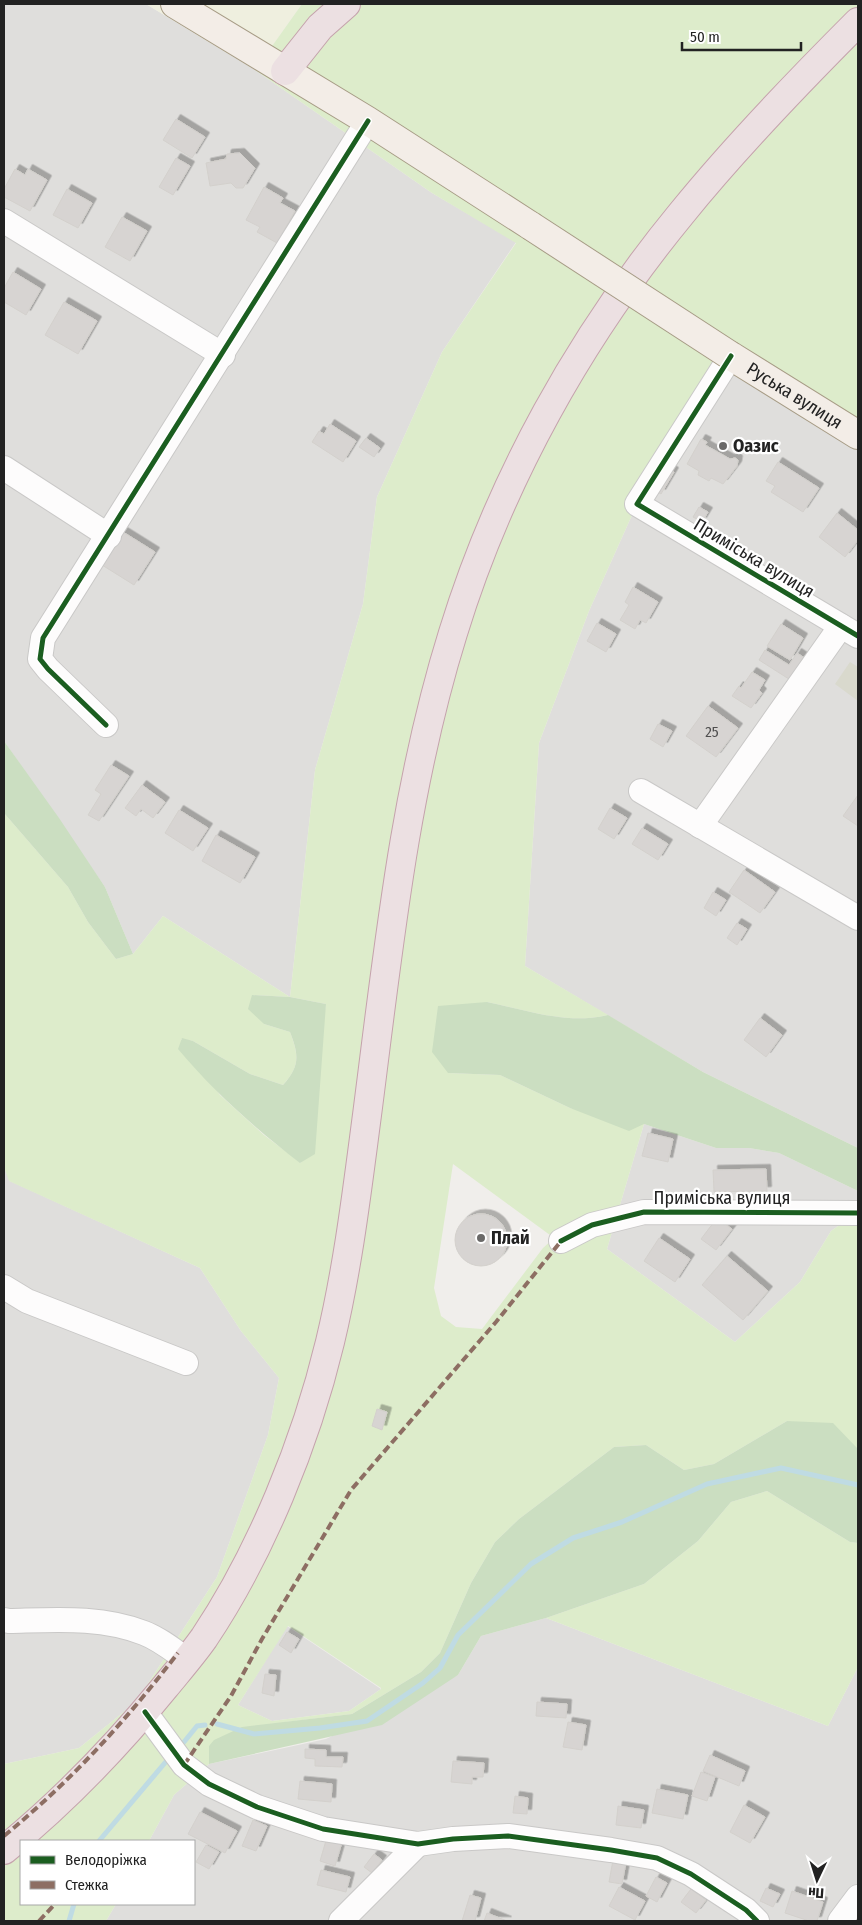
<svg xmlns="http://www.w3.org/2000/svg" width="862" height="1925" font-family="'Fira Sans Condensed',sans-serif">
	<defs>
		<filter id="shadow"><feDropShadow dx="4.5" dy="-4.5" stdDeviation="0" flood-color="#0004"/></filter>
	</defs>
	<rect width="100%" height="100%" fill="#f0eeeb"/>
	<!-- residential -->
	<g fill="#dfdedc">
		<path d="M4,4H146L255,70L432,193L516,242L442,352L377,497L363,604L315,770L290,997L163,916L133,954L105,887L4,741Z"/>
		<path d="M725,359L858,439V1148L703,1072L525,966L539,743L589,611L637,504Z"/>
		<path d="M644,1124L716,1148H749L779,1153L858,1191V1212L831,1231L800,1282L735,1342L607,1249Z"/>
		<path d="M4,1167L10,1181L200,1268L241,1331L279,1378L268,1435L217,1577L136,1702L79,1748L4,1764Z"/>
		<path d="M546,1618L828,1726L858,1667V1921H106L116,1904H194V1841H149L174,1795L209,1764L326,1739L458,1675L481,1636Z"/>
		<path d="M287,1626L381,1689L349,1711L272,1721L238,1705Z"/>
	</g>
	<!-- construction -->
	<path fill="#d9d9cd" d="M850,662L858,667V701L835,684Z"/>
	<!-- farmland -->
	<path fill="#efefdf" d="M146,4H302L255,70Z"/>
	<!-- grass -->
	<g fill="#ddeccb" fill-rule="evenodd">
		<path d="M302,4H858V439L725,359L637,504L589,611L539,743L525,966L608,1015C568,1025 526,1010 487,1002L448,1073L500,1075L570,1108L644,1124L607,1249L735,1342L800,1282L831,1231L858,1212V1449L787,1421L714,1464L684,1470L646,1445L614,1447L519,1519L495,1542L471,1583L440,1653L421,1672L352,1714L286,1722L209,1746V1764L174,1795L149,1841H21V1904H116L106,1921H4V1764L79,1748L136,1702L217,1577L268,1435L279,1378L241,1331L200,1268L9,1181L4,1167V813L68,887L88,922L116,959L133,954L163,916L290,997L315,770L363,604L377,497L442,352L516,243L432,193L255,70ZM252,995L290,997L326,1004L301,1163L264,1135L220,1095L181,1039L193,1041L250,1074L283,1085C300,1066 299,1056 290,1032L264,1024ZM453,1164L554,1238L543,1248L482,1329L456,1327L441,1316L434,1288ZM288,1626L381,1688V1689L349,1711L272,1721L238,1705Z"/>
		<path d="M767,1491L850,1542L858,1543V1667L828,1726L546,1618L644,1584L698,1541L731,1502Z"/>
	</g>
	<!-- forest -->
	<g fill="#cbdec1">
		<path d="M4,741L59,818L105,887L133,954L116,959L88,922L68,887L4,813Z"/>
		<path d="M252,995L290,997L326,1004L315,1154L300,1163C256,1129 214,1092 178,1049L182,1038L193,1041L250,1074L283,1085C300,1066 299,1055 290,1032L264,1024L248,1009Z"/>
		<path d="M487,1002C526,1010 568,1025 608,1015L703,1072L858,1148V1191L779,1153L749,1148H716L644,1124L629,1131L570,1108L500,1075L448,1073L432,1052L438,1006Z"/>
		<path d="M787,1421L833,1423L858,1449V1543L850,1542L767,1491L731,1502L698,1541L644,1584L546,1618L481,1636L458,1675L382,1725L209,1764V1746L214,1740L242,1727L352,1714L421,1672L440,1653L471,1583L495,1542L519,1519L614,1447L646,1445L684,1470L714,1464Z"/>
	</g>
	<g fill="none" stroke-linecap="round" stroke-linejoin="round">
		<!-- stream -->
		<g stroke="#bfdbe3" stroke-width="5">
			<path d="M217,1724L254,1734L320,1728L367,1721L423,1683L440,1668L458,1635L531,1564L573,1538L622,1522L707,1484L781,1468L858,1485"/>
			<path d="M184,1742L197,1726L205,1725"/>
			<path d="M99,1841L169,1758"/>
			<path d="M69,1921L74,1904"/>
		</g>
	</g>
	<!-- building -->
	<g fill="#d7d4d2" stroke="#d3d0cc" filter="url(#shadow)">
		<path d="M176,119L205,137L192,158L163,140Z"/>
		<path d="M240,153L255,168L243,188H236L231,183L210,186L206,163L226,159L227,154Z"/>
		<path d="M176,158L190,166L173,195L159,187Z"/>
		<path d="M15,169L25,175L28,169L47,180L30,211L4,197V189Z"/>
		<path d="M264,187L283,198L280,203L295,211L277,243L257,232L260,227L246,220Z"/>
		<path d="M67,189L92,203L78,228L53,215Z"/>
		<path d="M122,217L147,231L130,261L105,247Z"/>
		<path d="M13,272L41,289L26,315L4,302V288Z"/>
		<path d="M64,302L97,321L78,354L45,335Z"/>
		<path d="M330,424L356,441L343,462L312,442L319,431L324,434Z"/>
		<path d="M366,438L380,448L374,457L359,447Z"/>
		<path d="M701,439L707,442L705,445L730,459L735,458L738,460L737,466L723,484L711,478L709,481L698,475L699,471L687,464Z"/>
		<path d="M778,462L819,488L803,512L771,492L775,486L766,481Z"/>
		<path d="M664,466L674,472L661,494L651,488Z"/>
		<path d="M699,507L708,512L702,522L693,517Z"/>
		<path d="M837,513L858,530V540L845,557L819,537Z"/>
		<path d="M123,532L155,552L134,585L102,565Z"/>
		<path d="M633,587L658,602L646,623L640,620L635,629L620,620L629,605L625,602Z"/>
		<path d="M597,623L616,634L606,652L587,641Z"/>
		<path d="M781,624L803,638L790,660L767,646Z"/>
		<path d="M765,650L789,665L797,653L806,659L792,681L759,660Z"/>
		<path d="M752,672L765,680L759,690L762,693L751,708L732,696L739,686L741,688Z"/>
		<path d="M708,706L738,728L716,757L686,736Z"/>
		<path d="M658,724L672,731L663,747L650,739Z"/>
		<path d="M111,765L129,776L99,821L88,815L101,794L95,790Z"/>
		<path d="M142,785L165,802L153,818L141,809L136,816L125,808Z"/>
		<path d="M858,795V826L843,816Z"/>
		<path d="M610,808L627,818L614,839L598,829Z"/>
		<path d="M179,810L208,828L193,851L165,833Z"/>
		<path d="M642,828L668,844L658,860L632,844Z"/>
		<path d="M216,835L255,857L240,883L202,861Z"/>
		<path d="M744,870L775,892L760,913L729,892Z"/>
		<path d="M713,892L726,900L716,916L704,908Z"/>
		<path d="M737,923L747,929L737,945L727,938Z"/>
		<path d="M760,1018L782,1035L766,1057L744,1040Z"/>
		<path d="M648,1133L673,1139L668,1162L642,1156Z"/>
		<path d="M766,1169L767,1191L714,1192L713,1170Z"/>
		<circle cx="481" cy="1240" r="26"/>
		<path d="M717,1218L732,1229L716,1250L701,1239Z"/>
		<path d="M659,1238L690,1259L675,1282L644,1261Z"/>
		<path d="M727,1256L768,1291L743,1320L702,1285Z"/>
		<path d="M377,1409L387,1412L382,1430L372,1426Z"/>
		<path d="M287,1632L299,1639L291,1653L279,1645Z"/>
		<path d="M265,1674L276,1675L274,1696L262,1693Z"/>
		<path d="M537,1702L567,1704L566,1718L536,1716Z"/>
		<path d="M568,1722L586,1725L582,1750L563,1747Z"/>
		<path d="M305,1749L326,1750V1757H343L342,1767L315,1766V1759L305,1758Z"/>
		<path d="M710,1755L745,1771L739,1786L703,1771Z"/>
		<path d="M453,1761L484,1763L483,1777H472V1784L451,1782Z"/>
		<path d="M701,1772L715,1777L707,1801L692,1796Z"/>
		<path d="M300,1781L332,1784L331,1802L298,1799Z"/>
		<path d="M657,1789L688,1795L683,1819L652,1813Z"/>
		<path d="M515,1796L528,1798L527,1814L513,1813Z"/>
		<path d="M744,1805L765,1817L750,1843L730,1832Z"/>
		<path d="M618,1806L644,1810L641,1828L616,1825Z"/>
		<path d="M200,1812L237,1831L225,1853L188,1834Z"/>
		<path d="M253,1820L267,1826L256,1851L242,1846Z"/>
		<path d="M327,1837L342,1842L335,1866L320,1861Z"/>
		<path d="M206,1845L219,1852L209,1869L196,1862Z"/>
		<path d="M374,1854L382,1860L372,1873L364,1867Z"/>
		<path d="M613,1860L626,1862L622,1884L609,1882Z"/>
		<path d="M321,1870L350,1877L346,1892L317,1885Z"/>
		<path d="M656,1877L667,1883L657,1902L646,1896Z"/>
		<path d="M619,1887L645,1901L635,1920L609,1906Z"/>
		<path d="M766,1888L780,1894L773,1907L760,1901Z"/>
		<path d="M691,1889L706,1900L696,1913L681,1902Z"/>
		<path d="M792,1891L823,1902L817,1921H809L785,1913Z"/>
		<path d="M470,1895L481,1898L475,1921H462Z"/>
		<path d="M487,1913L507,1921H484Z"/>
	</g>
	<g fill="none" stroke-linecap="round" stroke-linejoin="round">
		<defs>
			<g id="minor">
				<path d="M4,221L223,355"/>
				<path d="M731,356L637,504L858,636"/>
				<path d="M4,468L109,536"/>
				<path d="M106,725L48,669L40,659L43,638L368,121"/>
				<path d="M641,791L858,918"/>
				<path d="M700,826L841,626"/>
				<path d="M561,1241L592,1225L644,1212L858,1213"/>
				<path d="M4,1287L27,1301L186,1363"/>
				<path d="M4,1620L9,1621C54,1620 101,1616 144,1633C160,1639 173,1650 187,1660"/>
				<path d="M145,1712L184,1765L209,1784L257,1807L323,1829L418,1844L453,1839L508,1836L611,1850L657,1858L691,1874L746,1910L757,1921"/>
				<path d="M341,1921L418,1844"/>
				<path d="M840,1921L858,1897"/>
			</g>
			<g id="major">
				<path d="M175,4L368,121L531,226"/>
				<path id="s1" d="M731,356L858,435"/>
			</g>
			<g id="highway">
				<path d="M285,71L320,27L346,4"/>
				<path d="M4,1850C63,1802 116,1747 165,1687C178,1671 192,1655 204,1638C261,1553 306,1442 330,1342C348,1267 357,1191 367,1115C388,953 404,790 453,633C500,480 580,337 681,214C736,146 797,83 858,22"/>
			</g>
		</defs>
		<!-- minor casing -->
		<use href="#minor" stroke="#c9c8c7" stroke-width="26"/>
		<!-- major casing -->
		<use href="#major" stroke="#a79c86" stroke-width="30"/>
		<!-- highway casing -->
		<use href="#highway" stroke="#c5a2ac" stroke-width="30"/>
		<!-- minor -->
		<use href="#minor" stroke="#fdfcfc" stroke-width="24"/>
		<!-- major -->
		<use href="#major" stroke="#f3ede7" stroke-width="28"/>
		<!-- highway -->
		<use href="#highway" stroke="#ece0e2" stroke-width="28"/>
		<defs>
			<path id="major-bridge" d="M531,226L731,356"/>
		</defs>
		<!-- major-bridge casing -->
		<use href="#major-bridge" stroke="#a79c86" stroke-width="30" stroke-linecap="butt"/>
		<!-- major-bridge -->
		<use href="#major-bridge" stroke="#f3ede7" stroke-width="28"/>
		<!-- quiet -->
		<g stroke="#8d6e63" stroke-width="4" stroke-dasharray="8 4" stroke-linecap="butt">
			<path d="M184,1765L231,1696L262,1639L351,1490L496,1322L561,1241"/>
			<path d="M4,1836C73,1779 123,1724 178,1653"/>
			<path d="M39,1921L55,1904"/>
		</g>
		<defs>
			<g id="cycleway">
				<path d="M731,356L637,504L858,636"/>
				<path d="M106,725L48,669L40,659L43,638L368,121"/>
				<path d="M561,1241L592,1225L644,1212L858,1213"/>
				<path d="M145,1712L184,1765L209,1784L257,1807L323,1829L418,1844L453,1839L508,1836L611,1850L657,1858L691,1874L746,1910L757,1921"/>
			</g>
		</defs>
		<!-- cycleway casing -->
		<use href="#cycleway" stroke="#fff" stroke-width="8"/>
		<!-- cycleway -->
		<use href="#cycleway" stroke="#1b5e20" stroke-width="5"/>
	</g>
	<!-- markers -->
	<g fill="#6a6968" stroke="#fff" stroke-width="2">
		<circle cx="723" cy="446" r="5"/>
		<circle cx="481" cy="1238" r="5"/>
	</g>
	<g text-anchor="middle" stroke-width="4.5" stroke-linejoin="round" paint-order="stroke">
		<!-- number labels -->
		<g font-size="15" fill="#4f4e4e">
			<text x="712" y="737">25</text>
		</g>
		<!-- street labels -->
		<g font-size="18" fill="#222" stroke="#fff">
			<text dy="6" stroke="none"><textPath href="#s1" startOffset="75">Руська вулиця</textPath></text>
			<text transform="translate(754 558) rotate(31)" y="6">Приміська вулиця</text>
			<text x="722" y="1204">Приміська вулиця</text>
		</g>
		<!-- poi labels -->
		<g font-size="18" font-weight="bold" fill="#222" stroke="#fff" text-anchor="start">
			<text x="733" y="452">Оазис</text>
			<text x="491" y="1244">Плай</text>
		</g>
	</g>
	<!-- border -->
	<rect width="862" height="1925" fill="none" stroke="#222222" stroke-width="10"/>
	<!-- legend -->
	<rect x="20" y="1840" width="175" height="65" fill="#ffffff" stroke="#a7a7a7"/>
	<rect x="30" y="1856" width="25" height="8" fill="#1b5e20" stroke="#a7a7a7"/>
	<text x="65" y="1865" font-size="15" fill="#222222">Велодоріжка</text>
	<rect x="30" y="1881" width="25" height="8" fill="#8d6e63" stroke="#a7a7a7"/>
	<text x="65" y="1890" font-size="15" fill="#222222">Стежка</text>
	<!-- north arrow -->
	<g transform="translate(817 1880) rotate(184)" stroke="#ffffff" stroke-width="4" paint-order="stroke">
	<path d="M0-4L9 19L0 12L-9 19Z" fill="#222222"/>
	<text y="-8" font-size="14" font-weight="bold" text-anchor="middle" fill="#222222">Пн</text>
	</g>
	<!-- scale -->
	<path d="M682 42v8h119v-8" fill="none" stroke="#222222" stroke-width="2.5"/>
	<text x="690" y="42" font-size="15" fill="#222222" stroke="#ffffff" stroke-width="4" paint-order="stroke">50 m</text>
</svg>
